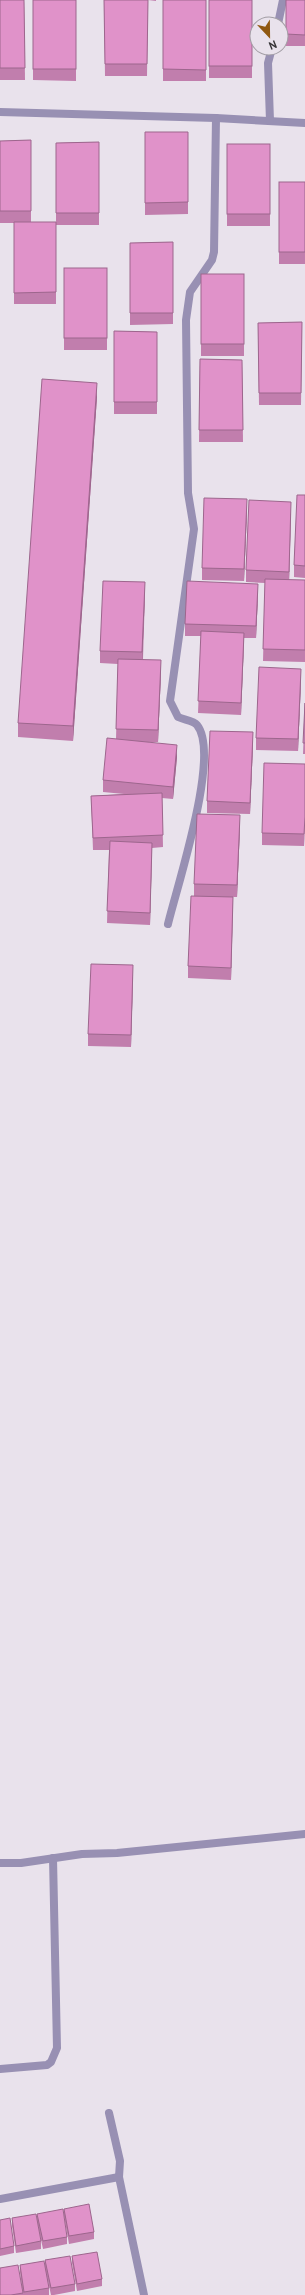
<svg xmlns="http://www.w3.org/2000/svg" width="305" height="2295" font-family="Overpass,sans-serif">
	<rect width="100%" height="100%" fill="#e9e2ec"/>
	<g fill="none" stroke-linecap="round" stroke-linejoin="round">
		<!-- minor -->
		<g stroke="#9890b3" stroke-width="8">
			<path d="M278,24L283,0"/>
			<path d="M0,112L216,118L305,123"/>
			<path d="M270,121L268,63L272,48"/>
			<path d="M168,924C177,886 221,754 197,725C193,720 184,720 178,717L170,701L194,529L188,493L186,320L190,292L212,260L214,252L216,118"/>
			<path d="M0,1863H21L82,1854L117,1853L305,1834"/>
			<path d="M0,2069L47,2065L51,2062L57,2048L53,1858"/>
			<path d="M109,2113L120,2161L119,2177L144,2295"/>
			<path d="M0,2199L119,2177"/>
		</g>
	</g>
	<!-- wall -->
	<g fill="#c17ead">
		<path d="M0,0H24L25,80H0Z"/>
		<path d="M33,0H76V81L33,80Z"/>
		<path d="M104,0H156V1L148,0L147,76H105Z"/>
		<rect x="163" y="0" width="43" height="81"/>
		<rect x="209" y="0" width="43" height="78"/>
		<rect x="286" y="0" width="19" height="46"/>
		<path d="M145,132H188V214L145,215Z"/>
		<path d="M31,140V222H56V143L99,142V225H56V304H14V223H0V141Z"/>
		<rect x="227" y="144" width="43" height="82"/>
		<rect x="279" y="182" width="26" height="82"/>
		<path d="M173,242V324L130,325V243Z"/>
		<rect x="64" y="268" width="43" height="82"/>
		<rect x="201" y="274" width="43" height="82"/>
		<path d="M302,322L301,405H259L258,323Z"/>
		<path d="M114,331L157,332V414H114Z"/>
		<path d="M200,359L242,360L243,442H199Z"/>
		<path d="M97,397L73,741L18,737V723Z"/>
		<path d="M305,495V578L294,577V565Z"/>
		<path d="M247,511L244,581L202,580V568Z"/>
		<path d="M291,513L289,580H305V662L263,661L265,583L246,582V570Z"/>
		<path d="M145,594L143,659L161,672L158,742H148L177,757L173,799L162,798L163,847L152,848L150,925L107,923L109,850H93L91,796L124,794L103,792V780L116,739L118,664L100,663V651Z"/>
		<path d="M258,595L256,638H244L241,715L198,713L201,636H185V624Z"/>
		<path d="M301,681L298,751L256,750V738Z"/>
		<path d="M305,703V754H303Z"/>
		<path d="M253,744L250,814L207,813V801Z"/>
		<path d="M305,764V829L304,846L262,845V833Z"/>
		<path d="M240,827L237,897H233L231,980L188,978V966L194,896V884Z"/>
		<path d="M133,977L131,1047L88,1046V1034Z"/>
		<path d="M64,2209L94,2232V2239L69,2244L64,2216Z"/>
		<path d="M37,2214L67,2237V2244L43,2249L37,2221Z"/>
		<path d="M12,2218L41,2241V2249L16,2253L12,2226Z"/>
		<path d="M0,2220L14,2246V2253L0,2256Z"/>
		<path d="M72,2256L102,2279V2286L77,2291L72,2263Z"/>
		<path d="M45,2260L75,2284V2291L54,2295H51L46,2272L49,2288V2295H23L20,2272V2265L45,2267Z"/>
		<path d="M23,2293V2295H0Z"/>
	</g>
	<!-- shaded-wall -->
	<g fill="#9d668d">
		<path d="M97,383V397L73,741V726Z"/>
		<path d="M247,499V511L244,581V569Z"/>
		<path d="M291,502V513L289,584V572Z"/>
		<path d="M145,582V594L142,664V652Z"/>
		<path d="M258,584V595L256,638V626Z"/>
		<path d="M244,633V644L241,715V703Z"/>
		<path d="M161,660V672L158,742V730Z"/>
		<path d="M301,669V681L298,751V739Z"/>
		<path d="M253,732V744L250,814V803Z"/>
		<path d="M177,745V757L173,799V787Z"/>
		<path d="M240,815V827L237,897V885Z"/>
		<path d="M152,843V854L150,925V913Z"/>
		<path d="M233,897V909L231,980V968Z"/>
		<path d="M133,965V977L131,1047V1035Z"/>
	</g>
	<!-- building -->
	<g fill="#e092c9" stroke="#9d668d">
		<path d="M0,0H24L25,68H0Z"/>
		<rect x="33" y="0" width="43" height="69"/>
		<path d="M104,0H148L147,64H105Z"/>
		<path d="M163,0H206V70L163,69Z"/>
		<rect x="209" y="0" width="43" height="66"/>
		<path d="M286,0H305V35L286,34Z"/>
		<path d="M145,132H188V202L145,203Z"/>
		<path d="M31,140V211H0V141Z"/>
		<path d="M99,142V213H56V143Z"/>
		<rect x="227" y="144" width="43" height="70"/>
		<rect x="279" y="182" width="26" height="70"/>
		<path d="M14,222H56V292L14,293Z"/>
		<path d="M173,242V313H130V243Z"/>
		<rect x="64" y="268" width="43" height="70"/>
		<rect x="201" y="274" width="43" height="70"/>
		<path d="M302,322L301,393H259L258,323Z"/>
		<path d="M114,331L157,332V402H114Z"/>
		<path d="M200,359L242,360L243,430H199Z"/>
		<path d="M42,379L97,383L73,726L18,723Z"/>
		<path d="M297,495H305V566L294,565Z"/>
		<path d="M204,498L247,499L244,569L202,568Z"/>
		<path d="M249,500L291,502L289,572L246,570Z"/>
		<path d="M265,579L305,580V650L263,649Z"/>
		<path d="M103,581L145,582L142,652L100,651Z"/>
		<path d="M187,581L258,584L256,626L185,624Z"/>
		<path d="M201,631L244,633L241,703L198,701Z"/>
		<path d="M118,659L161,660L158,730L116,729Z"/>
		<path d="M259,667L301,669L298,739L256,738Z"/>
		<path d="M305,703V743H303Z"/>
		<path d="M210,731L253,732L250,803L207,801Z"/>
		<path d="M107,738L177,745L173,787L103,780Z"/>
		<path d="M264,763L305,764V817L304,834L262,833Z"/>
		<path d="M162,793L163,835L93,838L91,796Z"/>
		<path d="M197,814L240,815L237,885L194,884Z"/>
		<path d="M110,841L152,843L150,913L107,911Z"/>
		<path d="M191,896L233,897L231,968L188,966Z"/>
		<path d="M91,964L133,965L131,1035L88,1034Z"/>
		<path d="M89,2204L94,2232L69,2236L64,2209Z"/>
		<path d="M63,2209L67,2237L43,2241L37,2214Z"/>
		<path d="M36,2214L41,2241L16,2246L12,2218Z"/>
		<path d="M10,2218L14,2246L0,2249V2220Z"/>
		<path d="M97,2252L102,2279L77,2284L72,2256Z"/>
		<path d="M70,2256L75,2284L51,2288L45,2260Z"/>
		<path d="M44,2261L49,2288L24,2292L20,2265Z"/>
		<path d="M18,2265L23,2293L11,2295H0V2268Z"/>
	</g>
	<!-- north arrow -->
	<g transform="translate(269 36) rotate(158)"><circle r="19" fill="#e9e2ec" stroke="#a29da4"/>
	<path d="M0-3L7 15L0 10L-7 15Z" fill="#905811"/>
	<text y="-6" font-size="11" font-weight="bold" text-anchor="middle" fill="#373538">N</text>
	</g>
</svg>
